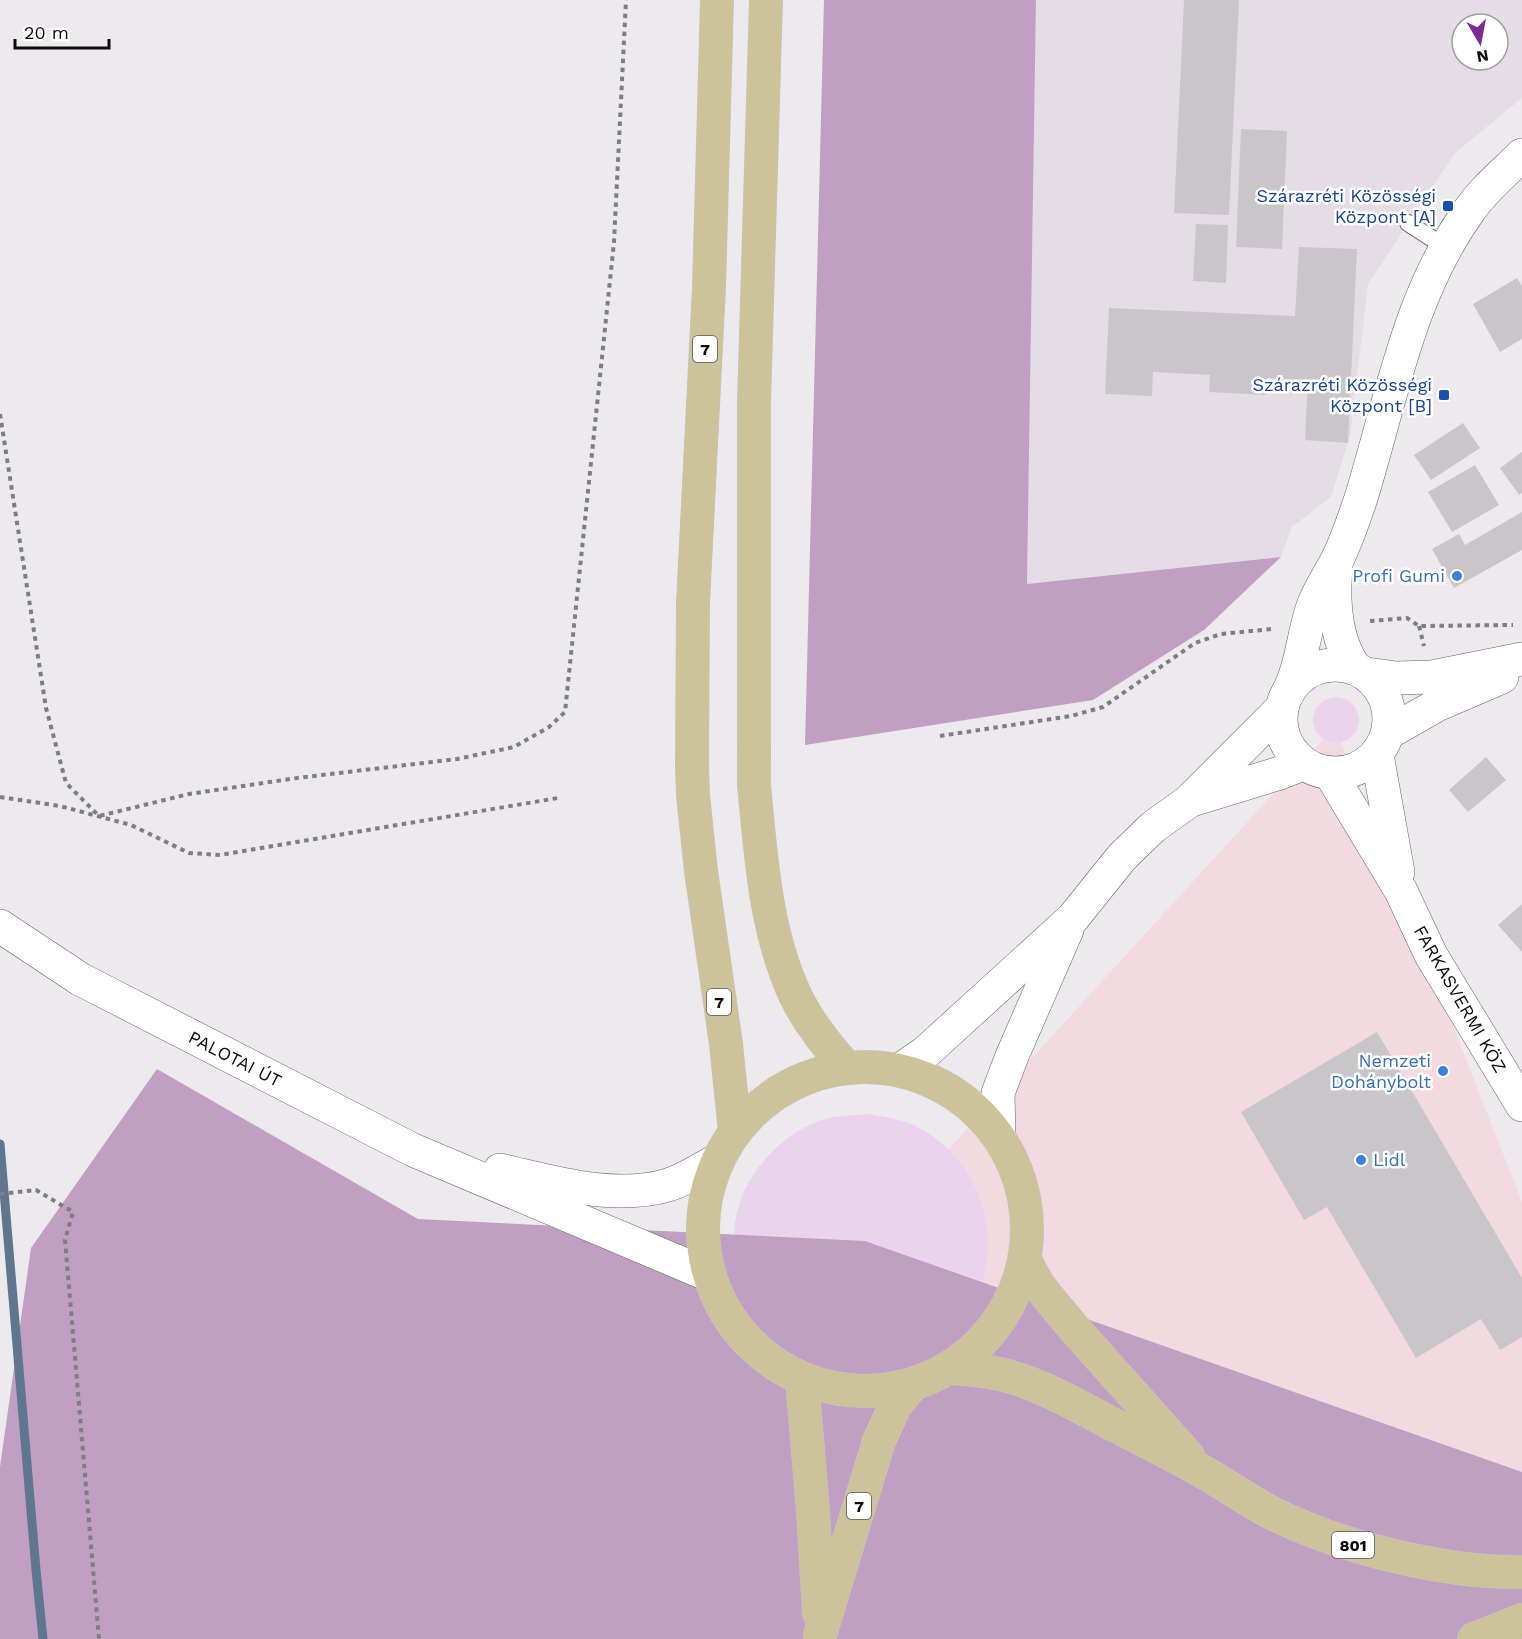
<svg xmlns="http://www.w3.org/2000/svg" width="1522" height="1639" font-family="'Work Sans',sans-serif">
	<rect width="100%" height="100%" fill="#edeaed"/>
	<!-- commercial -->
	<path fill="#f3d9e0" d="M1335,726L1522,1202V1472L865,1241Z"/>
	<!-- built -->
	<path fill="#e5dde6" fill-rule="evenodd" d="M1036,0H1522V98L1455,153L1368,284L1350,436L1331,497L1292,527L1281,557L1027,584ZM1462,24H1498V60H1462Z"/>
	<!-- green -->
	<g fill="#ecd3ed">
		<circle cx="1336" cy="720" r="23"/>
		<path d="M870,1114C882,1117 895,1118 906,1122C966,1144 1002,1217 983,1278C979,1289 972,1300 967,1311L735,1260C735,1248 734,1235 735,1223C741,1175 785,1127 833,1117C845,1115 858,1115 870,1114Z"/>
	</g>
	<!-- forest -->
	<g fill="#c19fc3">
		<path d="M824,0H1036L1027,584L1281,557L1204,630L1093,700L805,745Z"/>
		<path d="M157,1069L418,1219L865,1241L1522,1472V1639H0V1467L31,1248Z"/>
	</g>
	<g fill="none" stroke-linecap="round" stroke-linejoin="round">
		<!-- stream -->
		<path stroke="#5f768f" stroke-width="9" d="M0,1144L36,1570L43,1639"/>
	</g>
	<!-- building -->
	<g fill="#c9c6c9">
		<path d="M1184,0H1239L1229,215L1174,213Z"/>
		<path d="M1241,129L1287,131L1282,249L1236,247Z"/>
		<path d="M1196,224L1228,225L1226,283L1193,281Z"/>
		<path d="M1299,247L1357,249L1348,443L1305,440L1308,380L1267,378L1266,395L1209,392L1210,375L1153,372L1152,396L1105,394L1109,308L1295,316Z"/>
		<path d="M1517,278L1522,286V339L1500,352L1473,304Z"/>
		<path d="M1463,423L1480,448L1431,480L1414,455Z"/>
		<path d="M1522,452V493L1519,495L1500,468Z"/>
		<path d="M1475,465L1499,505L1452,532L1428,492Z"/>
		<path d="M1522,512V550L1454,588L1432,549L1459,534L1465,545Z"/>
		<path d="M1486,757L1506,780L1468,812L1449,790Z"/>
		<path d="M1522,904V952L1498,925Z"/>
		<path d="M1377,1032L1522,1278V1337L1500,1350L1481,1319L1416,1358L1327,1207L1304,1220L1241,1112Z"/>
	</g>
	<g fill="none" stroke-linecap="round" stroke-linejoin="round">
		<defs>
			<path id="service" d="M1408,223L1445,247"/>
			<g id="minor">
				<path d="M1367,674L1396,678L1432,677L1522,659"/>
				<path d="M1388,733L1439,704L1502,677"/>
				<path d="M1377,755L1398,872"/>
				<path d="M1330,773L1401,891L1431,955L1522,1105"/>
			</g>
			<g id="tertiary">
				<path d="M1336,566C1333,599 1335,640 1355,668"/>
				<circle cx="1335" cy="719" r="54"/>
				<path d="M1288,693C1302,665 1303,635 1313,606C1319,590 1328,577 1336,562C1346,543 1354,519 1361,498C1391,401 1408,296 1469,211C1483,190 1504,173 1522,155"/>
				<path d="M1195,799L1280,773L1303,764"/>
				<path d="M900,1070L926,1052L1073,918L1122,857L1153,827L1188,802L1282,708"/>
				<path d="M999,1136L998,1093L1012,1056L1067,930"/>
			</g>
			<g id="secondary">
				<path d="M0,926L80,979L413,1150L709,1275"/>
				<path d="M500,1170C553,1182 614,1201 668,1185C685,1180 702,1168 718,1160"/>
			</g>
			<g id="primary">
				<path d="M754,753V402L766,0"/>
				<path d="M692,764L693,603L709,287L717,0"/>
				<path d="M754,785C761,856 765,931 796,997C809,1023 827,1046 847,1068"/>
				<path d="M693,795L701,871L726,1044L735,1132"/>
				<circle cx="865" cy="1229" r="162"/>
				<path d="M1026,1262L1039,1286L1072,1326L1188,1456"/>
				<path d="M949,1368C970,1369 991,1371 1011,1377C1049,1388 1083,1409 1118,1427C1145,1441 1172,1454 1198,1469C1222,1482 1244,1498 1268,1511C1338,1547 1443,1573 1522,1572"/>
				<path d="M802,1379L813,1512L819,1613"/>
				<path d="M820,1635L879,1441L895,1406L913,1384"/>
				<path d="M1474,1639L1522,1620"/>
			</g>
		</defs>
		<!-- service casing -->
		<use href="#service" stroke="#646164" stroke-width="18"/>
		<!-- minor casing -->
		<use href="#minor" stroke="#646164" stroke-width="34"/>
		<!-- tertiary casing -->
		<use href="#tertiary" stroke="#646164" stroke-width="34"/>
		<!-- secondary casing -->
		<use href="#secondary" stroke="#646164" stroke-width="34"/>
		<!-- primary casing -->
		<use href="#primary" stroke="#c5c5c5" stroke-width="34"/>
		<!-- path -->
		<g stroke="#7e7d7f" stroke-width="4" stroke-dasharray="4.5 4.5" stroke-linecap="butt">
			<path d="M0,414L46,708L66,783L99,816L189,794L297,778L457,759L514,747L549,727L565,712L614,242L626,0"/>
			<path d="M1370,621L1407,618L1419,626L1513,625"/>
			<path d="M1419,626L1424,646"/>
			<path d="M940,736L1071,716L1103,707L1195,643L1221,634L1272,629"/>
			<path d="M0,797L60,806L131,825L189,853L220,855L558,798"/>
			<path d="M0,1194L36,1190L73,1212L65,1240L99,1639"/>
		</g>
		<!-- service -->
		<use href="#service" stroke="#fff" stroke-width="16"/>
		<!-- minor -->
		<use href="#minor" stroke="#fff" stroke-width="33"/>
		<!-- tertiary -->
		<use href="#tertiary" stroke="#fff" stroke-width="33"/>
		<!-- secondary -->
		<use href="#secondary" stroke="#fff" stroke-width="33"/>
		<!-- primary -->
		<use href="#primary" stroke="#cdc39a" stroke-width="33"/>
		<defs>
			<g id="primary-bridge">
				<path d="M754,753V785"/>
				<path d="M692,764L693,795"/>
			</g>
		</defs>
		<!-- primary-bridge casing -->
		<use href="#primary-bridge" stroke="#c5c5c5" stroke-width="34" stroke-linecap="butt"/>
		<!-- primary-bridge -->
		<use href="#primary-bridge" stroke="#cdc39a" stroke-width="33"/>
	</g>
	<!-- markers -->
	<g fill="#1a4fb4" stroke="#fff" stroke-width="2">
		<rect x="1442" y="200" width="12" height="12" rx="3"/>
		<rect x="1438" y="389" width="12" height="12" rx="3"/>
	</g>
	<g fill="#3f7fe0" stroke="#fff" stroke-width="2">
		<circle cx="1457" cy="576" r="6"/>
		<circle cx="1443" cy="1071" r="6"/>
		<circle cx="1361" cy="1160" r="6"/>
	</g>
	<g text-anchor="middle" stroke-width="5" stroke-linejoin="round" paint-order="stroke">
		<!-- shield labels -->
		<g fill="#fff" stroke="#555556" stroke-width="1.5">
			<rect x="693" y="336" width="24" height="26" rx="4.5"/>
			<rect x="707" y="989" width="24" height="26" rx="4.5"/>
			<rect x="847" y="1493" width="24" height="26" rx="4.5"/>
			<rect x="1332" y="1532" width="42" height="26" rx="4.5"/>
		</g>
		<g font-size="16" font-weight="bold" fill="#0c0c0d">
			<text x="705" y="355">7</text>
			<text x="719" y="1008">7</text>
			<text x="859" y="1512">7</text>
			<text x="1353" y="1551">801</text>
		</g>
		<!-- transit labels -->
		<g font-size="18" fill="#164399" stroke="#fff" text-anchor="end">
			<text x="1436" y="202">Szárazréti Közösségi<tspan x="1436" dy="21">Központ [A]</tspan></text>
			<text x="1432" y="391">Szárazréti Közösségi<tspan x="1432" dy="21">Központ [B]</tspan></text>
		</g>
		<!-- shop labels -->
		<g font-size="18" fill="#366cbe" stroke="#fff" text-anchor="end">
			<text x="1445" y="582">Profi Gumi</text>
			<text x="1431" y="1067">Nemzeti<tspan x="1431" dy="21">Dohánybolt</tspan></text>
			<text x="1373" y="1166" text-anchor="start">Lidl</text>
		</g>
		<!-- street labels -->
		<g font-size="18" fill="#0c0c0d" stroke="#fff">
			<text transform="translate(1460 999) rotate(60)" y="6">FARKASVERMI KÖZ</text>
			<text transform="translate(235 1059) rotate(27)" y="6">PALOTAI ÚT</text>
		</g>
	</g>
	<!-- north arrow -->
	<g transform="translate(1480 42) rotate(170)"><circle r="28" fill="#ffffff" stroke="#9e9e9e" stroke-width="1.5"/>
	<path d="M0-4.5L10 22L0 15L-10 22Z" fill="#7e2998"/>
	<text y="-9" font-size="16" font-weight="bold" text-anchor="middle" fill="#0c0c0d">N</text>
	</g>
	<!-- scale -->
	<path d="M15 39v9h94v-9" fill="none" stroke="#0c0c0d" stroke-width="3"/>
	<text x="24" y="39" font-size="18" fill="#0c0c0d" stroke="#ffffff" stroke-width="4.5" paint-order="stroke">20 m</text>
</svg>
